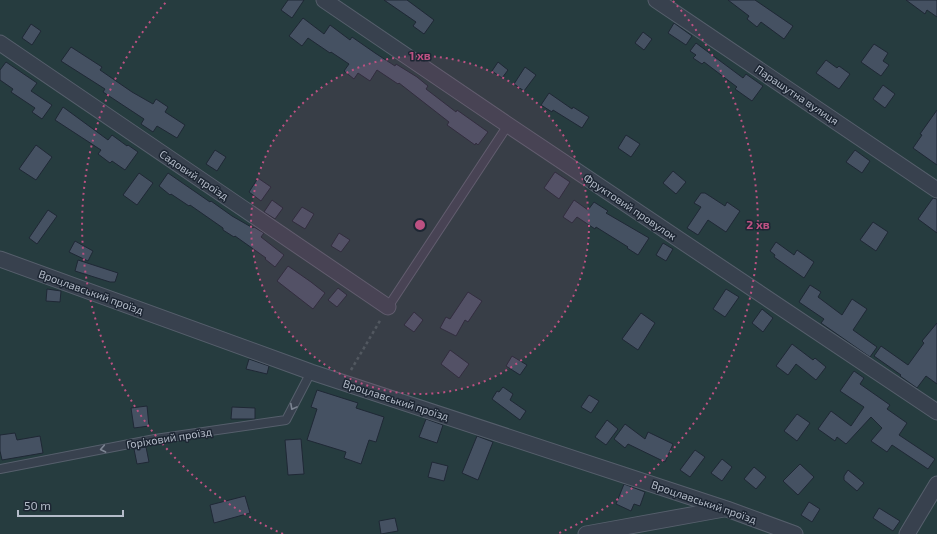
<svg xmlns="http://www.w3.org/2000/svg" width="937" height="534" font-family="'Exo 2',sans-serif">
	<rect width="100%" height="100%" fill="#242f3e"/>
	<!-- green -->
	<rect fill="#263c3f" x="0" y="0" width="937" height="534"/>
	<!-- building -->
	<g fill="#455162" stroke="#1f2835">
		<path d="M288,0H304L292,18L281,10Z"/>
		<path d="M384,0H407L434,20L424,34L413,26L416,22Z"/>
		<path d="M728,0H755L793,26L784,39L761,22L757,27L747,19L749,16Z"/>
		<path d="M906,0H937V17L927,10L925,14Z"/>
		<path d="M303,18L324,34L330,25L350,40L352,37L375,53L395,66L396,64L417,77L428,86L426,89L456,112L457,110L488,132L478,145L476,143L475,145L447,125L449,122L399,83L398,84L377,70L370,81L358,73L354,79L344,71L349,64L331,52L330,53L308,38L302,46L289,36Z"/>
		<path d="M674,23L692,36L686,45L668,33Z"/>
		<path d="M31,24L41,31L32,45L22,38Z"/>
		<path d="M643,32L652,39L644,50L635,43Z"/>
		<path d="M696,43L743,78L746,74L763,86L752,101L735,89L737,87L704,62L702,64L693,58L696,55L690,51Z"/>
		<path d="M874,44L888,53L883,61L889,65L881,76L861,62Z"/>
		<path d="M71,47L102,67L100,70L132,92L153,104L156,99L168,107L165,112L185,125L177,138L157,126L153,132L141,124L144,119L103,92L105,89L61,61Z"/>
		<path d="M826,60L837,68L839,66L850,74L839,89L816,73Z"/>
		<path d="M6,62L37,83L31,91L52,105L42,119L32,112L35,108L11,92L13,89L0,80V70Z"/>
		<path d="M498,62L508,70L502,78L492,71Z"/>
		<path d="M525,67L536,75L524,91L514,84Z"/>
		<path d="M883,85L895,94L885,108L873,99Z"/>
		<path d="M549,93L572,109L573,107L589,117L582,128L553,110L552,112L541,105Z"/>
		<path d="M63,107L108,140L112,135L127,146L128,145L138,152L125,170L112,161L110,163L98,154L101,150L55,120Z"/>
		<path d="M937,110V165L913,148L922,135L920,134Z"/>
		<path d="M626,135L640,144L631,157L618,148Z"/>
		<path d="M36,145L52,157L36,180L19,169Z"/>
		<path d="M215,150L226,157L217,171L206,164Z"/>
		<path d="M855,150L870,161L862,173L846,162Z"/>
		<path d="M673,171L686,182L676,194L663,183Z"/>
		<path d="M555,172L570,182L559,199L544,188Z"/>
		<path d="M139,173L153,183L137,205L123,195Z"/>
		<path d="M168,173L210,202L211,201L232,216L253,228L254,227L264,233L261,237L284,255L275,267L265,259L266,258L235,236L234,237L223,230V228L190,205L189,206L171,194L170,195L159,186Z"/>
		<path d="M258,178L271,187L261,201L249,192Z"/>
		<path d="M701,193H705L725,206L727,202L740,211L726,232L708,220L698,235L687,228L701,207L694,203Z"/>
		<path d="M933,198L937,199V233L918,219Z"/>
		<path d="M272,200L283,208L275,219L264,212Z"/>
		<path d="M574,200L588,210L594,202L608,211L606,213L649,238L638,255L627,248L628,247L596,227L595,229L577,217L572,223L563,217Z"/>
		<path d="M302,207L314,214L305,229L292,221Z"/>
		<path d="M48,210L57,216L37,244L29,238Z"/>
		<path d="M873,222L888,232L876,251L860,240Z"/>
		<path d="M339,233L350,240L341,252L331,246Z"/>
		<path d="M75,241L93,251L88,261L69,252Z"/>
		<path d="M776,242L794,255L797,250L814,262L804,278L774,257L775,255L770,251Z"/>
		<path d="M663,243L673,249L666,261L656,255Z"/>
		<path d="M78,260L118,273L115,282H110L75,271Z"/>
		<path d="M288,266L311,282L325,293L313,309L277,281Z"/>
		<path d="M810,285L821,292L818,297L842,315L852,299L867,309L853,330L877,347L870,357L821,323L824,319L799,302Z"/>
		<path d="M338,288L347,295L337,307L328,300Z"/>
		<path d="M47,289L61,291L60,302L46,301Z"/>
		<path d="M726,289L739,297L725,317L713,309Z"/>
		<path d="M468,292L482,301L468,322L465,320L456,336L440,328L446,317L450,319Z"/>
		<path d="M762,309L773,318L763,332L752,323Z"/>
		<path d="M414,312L423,320L414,332L404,325Z"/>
		<path d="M641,313L655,323L638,350L622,339Z"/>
		<path d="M937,323V384L926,376L917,388L900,376L901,375L874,356L881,346L908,365L924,343L922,341Z"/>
		<path d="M792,344L813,360L815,358L826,367L816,380L796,364L788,375L776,366Z"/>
		<path d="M450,350L469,364L459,378L441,364Z"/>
		<path d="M512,356L527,365L520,375L506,366Z"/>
		<path d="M249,359L269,366L267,374L246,369Z"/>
		<path d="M854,371L864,378L860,384L890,405L887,409L907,423L899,435L935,459L928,469L892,445L887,452L871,441L882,428L871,417L846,444L837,437L835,441L818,429L831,411L851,426L864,407L840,391Z"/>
		<path d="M503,387L513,394L510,400L526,411L520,420L492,399L497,391L499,392Z"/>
		<path d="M317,390L358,403L356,408L384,417L376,442L369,440L361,464L344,458L346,452L307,440L317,409L311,407Z"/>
		<path d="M589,395L599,401L591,413L581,407Z"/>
		<path d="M147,406L149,426L134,428L131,408Z"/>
		<path d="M232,407L255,408V419H231Z"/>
		<path d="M797,414L810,423L797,441L784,431Z"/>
		<path d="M426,419L443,425L437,443L419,437Z"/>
		<path d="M607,420L618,429L606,445L595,437Z"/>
		<path d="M625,424L645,439L648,432L673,444L665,462L628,444L625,448L614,439Z"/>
		<path d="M15,433L17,440L40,436L43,453L2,460L0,451V435Z"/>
		<path d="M477,436L493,442L478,480L462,473Z"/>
		<path d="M301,439L304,474L288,475L285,440Z"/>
		<path d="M146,447L149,462L137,464L134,449Z"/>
		<path d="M695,450L705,457L690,477L680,470Z"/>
		<path d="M722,459L732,467L722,481L711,473Z"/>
		<path d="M432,462L448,466L444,481L428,477Z"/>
		<path d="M800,464L814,477L798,495L783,481Z"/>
		<path d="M754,467L766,477L756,489L744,479Z"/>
		<path d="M848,470L864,483L857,491L844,480V476Z"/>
		<path d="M624,484L645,492L640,506L634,504L631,511L616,504Z"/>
		<path d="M245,496L250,513L214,523L210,505Z"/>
		<path d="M809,502L820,509L812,522L801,515Z"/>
		<path d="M879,508L900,521L893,531L873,518Z"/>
		<path d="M395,518L398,531L381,534L379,521Z"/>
	</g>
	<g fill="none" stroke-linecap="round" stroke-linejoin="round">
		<defs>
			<g id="lane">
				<path d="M388,307L508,125"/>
				<path d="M0,469L155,439L286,420L311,372"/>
			</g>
			<g id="street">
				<path d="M324,0L508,125L937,412"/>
				<path d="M656,0L937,190"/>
				<path d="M0,43L388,307"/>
				<path d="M0,259L311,372L727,509L795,534"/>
				<path d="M586,534L724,509"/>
				<path d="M907,534L937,484"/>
			</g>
		</defs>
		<!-- lane casing -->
		<use href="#lane" stroke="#565f6c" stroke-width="10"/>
		<!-- street casing -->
		<use href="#street" stroke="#565f6c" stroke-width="17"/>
		<!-- path -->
		<path stroke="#44595c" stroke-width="2.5" stroke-dasharray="3 3" stroke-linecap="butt" d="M351,370L381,319"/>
		<!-- lane -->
		<use href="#lane" stroke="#38414e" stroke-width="8"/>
		<!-- street -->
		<use href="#street" stroke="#38414e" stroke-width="15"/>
	</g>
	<!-- one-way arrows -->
	<defs><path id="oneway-chevron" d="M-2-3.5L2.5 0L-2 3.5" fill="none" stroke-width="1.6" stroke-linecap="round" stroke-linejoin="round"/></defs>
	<g stroke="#7c8592">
		<use href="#oneway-chevron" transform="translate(293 407) rotate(118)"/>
		<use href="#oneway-chevron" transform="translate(103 449) rotate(169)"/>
	</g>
	<!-- distance rings -->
	<circle cx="420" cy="225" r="169" fill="#bd5182" fill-opacity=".12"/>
	<g fill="none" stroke="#bd5182" stroke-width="2" stroke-dasharray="2 4">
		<circle cx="420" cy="225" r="169"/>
		<path d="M283 534A338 338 0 0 1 167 1M673 1A338 338 0 0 1 557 534"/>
	</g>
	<g text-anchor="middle" stroke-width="3" stroke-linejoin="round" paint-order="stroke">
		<!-- street labels -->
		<g font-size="11" fill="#b4bcc9" stroke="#1d2633">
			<text transform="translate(797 95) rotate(34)" y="4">Парашутна вулиця</text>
			<text transform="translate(194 175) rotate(34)" y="4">Садовий проїзд</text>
			<text transform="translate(630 207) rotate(34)" y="4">Фруктовий провулок</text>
			<text transform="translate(91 292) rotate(20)" y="4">Вроцлавський проїзд</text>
			<text transform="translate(396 400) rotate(18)" y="4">Вроцлавський проїзд</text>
			<text transform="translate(169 438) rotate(-9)" y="4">Горіховий проїзд</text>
			<text transform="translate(704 502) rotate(19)" y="4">Вроцлавський проїзд</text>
		</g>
	</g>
	<circle cx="420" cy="225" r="6" fill="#bd5182" stroke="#1d2633" stroke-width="2"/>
	<g font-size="12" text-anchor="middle" font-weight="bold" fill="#bd5182" stroke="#1d2633" stroke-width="3" stroke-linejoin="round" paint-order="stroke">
		<text x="420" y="60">1 хв</text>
		<text x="758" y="229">2 хв</text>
	</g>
	<!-- scale -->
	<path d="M18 510v6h105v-6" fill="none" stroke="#b4bcc9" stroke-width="2"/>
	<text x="24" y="510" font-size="12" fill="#b4bcc9" stroke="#1d2633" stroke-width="3" paint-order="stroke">50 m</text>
</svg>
